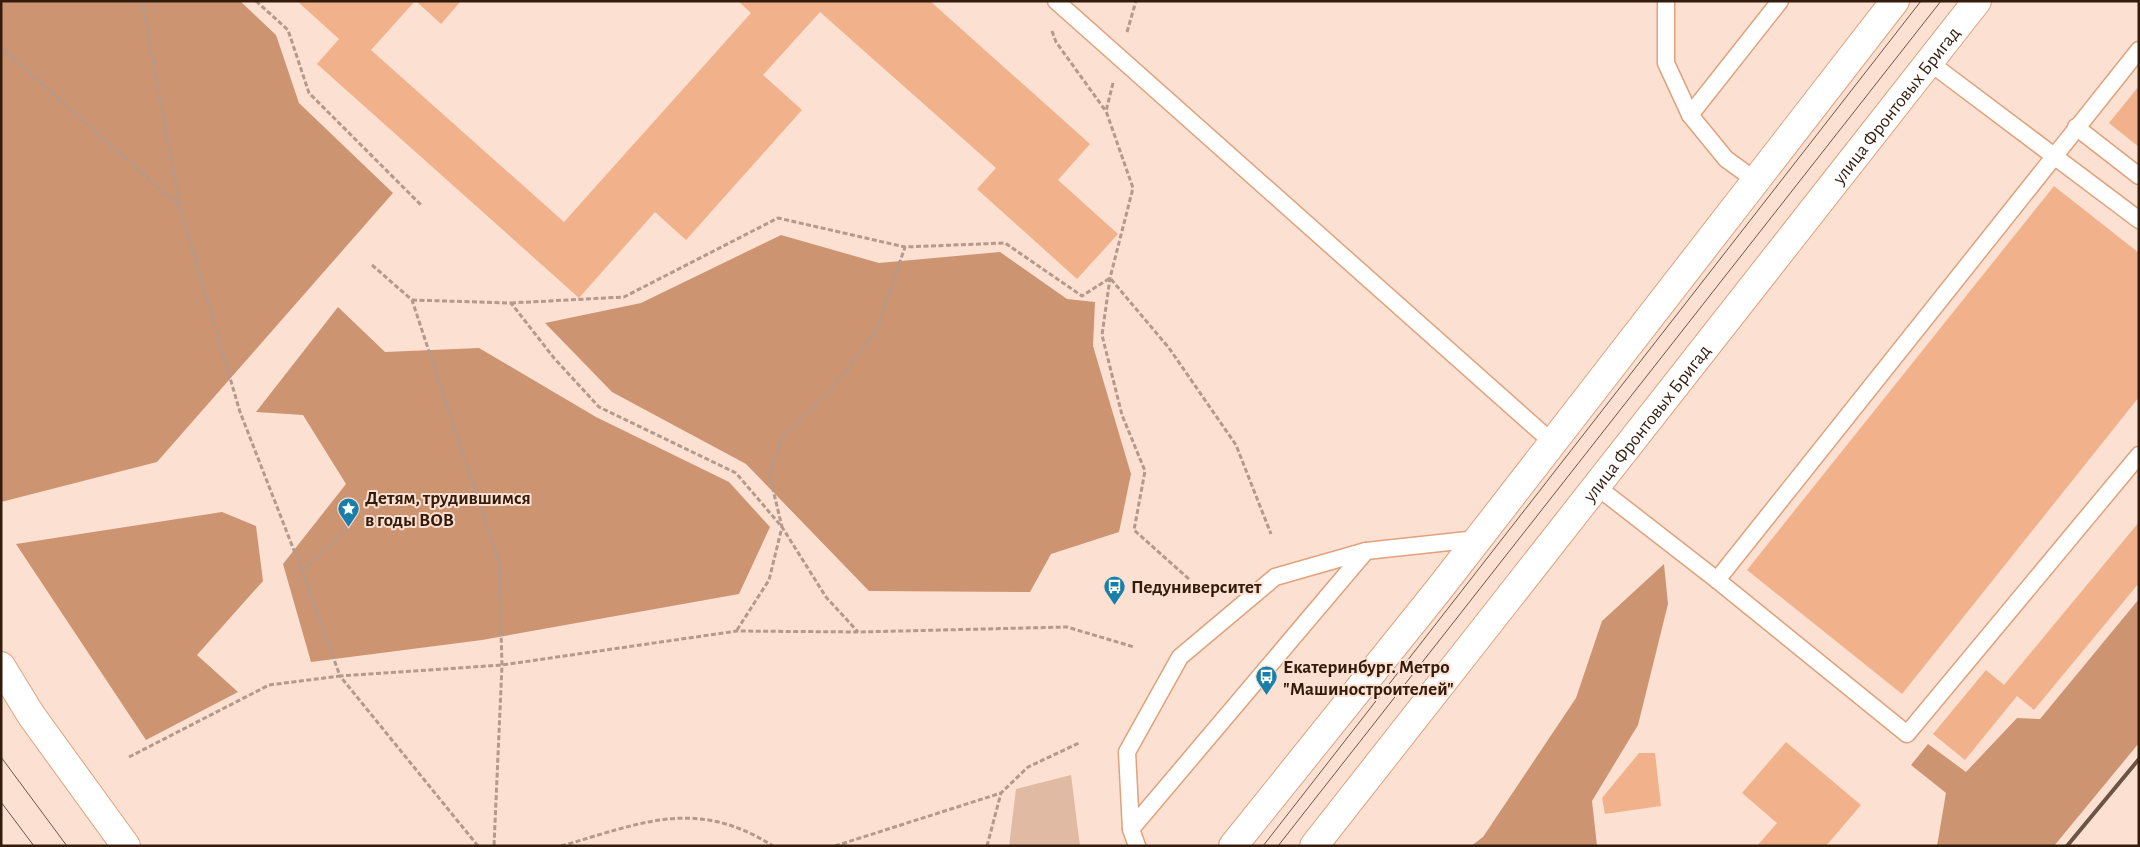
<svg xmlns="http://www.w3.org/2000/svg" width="2140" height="847" font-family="'Alegreya Sans',sans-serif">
	<rect width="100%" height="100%" fill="#fce1d2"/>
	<!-- green -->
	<path fill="#e1baa3" d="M1071,775L1080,846H1009L1016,789Z"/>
	<!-- forest -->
	<g fill="#cd9472">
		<path d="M1,1H240L276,35L299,103L393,193L157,462L1,502Z"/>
		<path d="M781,235L879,263L1000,252L1067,299L1095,302L1093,346L1131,474L1119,532L1051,554L1030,592L869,591L746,464L612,392L545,323L641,303Z"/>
		<path d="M338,307L385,352L479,348L596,417L729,482L770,527L739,594L482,640L311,662L283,564L346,484L303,415L256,412Z"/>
		<path d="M222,512L256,526L263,581L197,655L238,692L146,740L16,544Z"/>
		<path d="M1664,564L1668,604L1638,725L1592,801L1597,846H1471L1483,837L1576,698L1602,621Z"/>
		<path d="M2139,599V743L2054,846H1937L1946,793L1911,765L1928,744L1966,772L2017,718L2040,719Z"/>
	</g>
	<!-- building -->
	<g fill="#f1b18b">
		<path d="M297,1H415L371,50L564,222L751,13L738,1H930L1090,144L1058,180L1118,234L1077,279L977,189L996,168L820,12L763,75L802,110L686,240L655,212L579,298L317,64L339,39Z"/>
		<path d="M416,1H461L441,24Z"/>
		<path d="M2139,86V147L2109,123Z"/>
		<path d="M2054,186L2139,253V397L1902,694L1747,570Z"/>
		<path d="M2139,522V583L2034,710L2017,696L1965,760L1933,734L1986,670L2004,685Z"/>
		<path d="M1786,742L1861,805L1826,846H1757L1777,823L1742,793Z"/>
		<path d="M1639,753H1655L1661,806L1605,814L1602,798Z"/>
	</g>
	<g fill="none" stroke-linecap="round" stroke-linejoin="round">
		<defs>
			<g id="service">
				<path d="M1056,1L1553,443"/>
				<path d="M1666,1V63L1690,115L1726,159L1755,180"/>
				<path d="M1929,62L2139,220"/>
				<path d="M1690,115L1780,1"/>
				<path d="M2076,127L2139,176"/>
				<path d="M1596,486L1717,580L1907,734L2139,455"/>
				<path d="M1717,580L2139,50"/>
				<path d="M1131,829L1366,551"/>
				<path d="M1137,846L1131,829L1127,752L1180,657L1275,577L1366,551L1477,539"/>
			</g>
			<g id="secondary">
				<path d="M1233,846L1440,588L1895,1"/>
				<path id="s1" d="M1314,846L1977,1"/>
			</g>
			<path id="primary" d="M1,666L31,715L126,846"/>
		</defs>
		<!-- service casing -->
		<use href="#service" stroke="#e0a17b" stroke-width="19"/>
		<!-- secondary casing -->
		<use href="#secondary" stroke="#e0a17b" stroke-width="30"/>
		<!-- primary casing -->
		<use href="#primary" stroke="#e0a17b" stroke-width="30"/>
		<!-- path -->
		<g stroke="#b49a8b" stroke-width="3" stroke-dasharray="5 2.5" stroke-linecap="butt">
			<path d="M256,1L288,30L309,93L422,206"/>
			<path d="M1052,31L1056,42L1105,110"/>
			<path d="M1127,32L1136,1"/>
			<path d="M1,47L179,206"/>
			<path d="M1113,83L1106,111L1133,188L1110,278L1102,335L1122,415L1145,471L1134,530L1190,580"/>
			<path d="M372,265L412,300L499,563L502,665L494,846"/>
			<path d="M412,300L511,303L554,358L599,407L736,473L782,527L826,597L858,632"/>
			<path d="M511,303L624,297L778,218L905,247L1005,243L1082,296L1110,278L1169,348L1236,445L1271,534"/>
			<path d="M302,571L349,527"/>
			<path d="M737,630L769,580L782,527L769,473L783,436L831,390L876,331L905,247"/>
			<path d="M129,757L269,685L340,676L302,571L240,412L180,207L142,1"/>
			<path d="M478,846L340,676L502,665L737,631L859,632L1067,627L1134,647"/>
			<path d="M561,846C642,823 696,797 773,846"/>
			<path d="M835,846L1001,793L1028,767L1079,743"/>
			<path d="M987,846L1001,793"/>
		</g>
		<!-- service -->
		<use href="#service" stroke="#fff" stroke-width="16"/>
		<!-- secondary -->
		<use href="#secondary" stroke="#fff" stroke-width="28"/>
		<!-- primary -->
		<use href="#primary" stroke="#fff" stroke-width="28"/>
		<!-- tram -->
		<g stroke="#6d5546" stroke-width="1">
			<path d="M1,757L67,846"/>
			<path d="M1,802L34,846"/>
			<path d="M1263,846L1921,1"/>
			<path d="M1278,846L1941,1"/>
		</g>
		<!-- rail -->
		<path stroke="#6d5546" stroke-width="4" d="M2067,846L2139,759"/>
	</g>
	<!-- icons -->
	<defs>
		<symbol id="sight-pin" viewBox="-11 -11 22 30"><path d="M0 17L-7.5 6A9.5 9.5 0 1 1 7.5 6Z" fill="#177fa9" stroke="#fce1d2"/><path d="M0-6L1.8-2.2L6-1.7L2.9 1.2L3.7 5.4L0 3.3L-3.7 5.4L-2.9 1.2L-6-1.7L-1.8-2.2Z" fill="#fff"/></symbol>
		<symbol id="bus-pin" viewBox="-11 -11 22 30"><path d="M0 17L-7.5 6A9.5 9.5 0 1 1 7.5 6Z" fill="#177fa9" stroke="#fce1d2"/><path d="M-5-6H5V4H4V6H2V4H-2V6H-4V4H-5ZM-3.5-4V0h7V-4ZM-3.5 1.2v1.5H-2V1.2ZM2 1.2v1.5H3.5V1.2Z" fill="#fff"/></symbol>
	</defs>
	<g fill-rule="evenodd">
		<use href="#sight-pin" x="336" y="496" width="25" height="34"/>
		<use href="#bus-pin" x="1102" y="574" width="25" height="34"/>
		<use href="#bus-pin" x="1254" y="664" width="25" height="34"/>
	</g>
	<g text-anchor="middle" stroke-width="4" stroke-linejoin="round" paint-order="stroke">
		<!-- street labels -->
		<g font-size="19" fill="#341c0d" stroke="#fce1d2">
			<text dy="7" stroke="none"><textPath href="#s1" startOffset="942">улица Фронтовых Бригад</textPath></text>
			<text dy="7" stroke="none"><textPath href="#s1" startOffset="538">улица Фронтовых Бригад</textPath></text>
		</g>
		<!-- poi labels -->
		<g font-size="19" font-weight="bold" fill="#341c0d" stroke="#fce1d2" text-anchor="start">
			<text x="365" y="504">Детям, трудившимся<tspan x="365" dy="22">в годы ВОВ</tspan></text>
			<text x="1131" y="593">Педуниверситет</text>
			<text x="1283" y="673">Екатеринбург. Метро<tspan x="1283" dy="22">"Машиностроителей"</tspan></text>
		</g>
	</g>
	<!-- border -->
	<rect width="2140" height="847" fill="none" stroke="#341c0d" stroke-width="5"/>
</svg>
